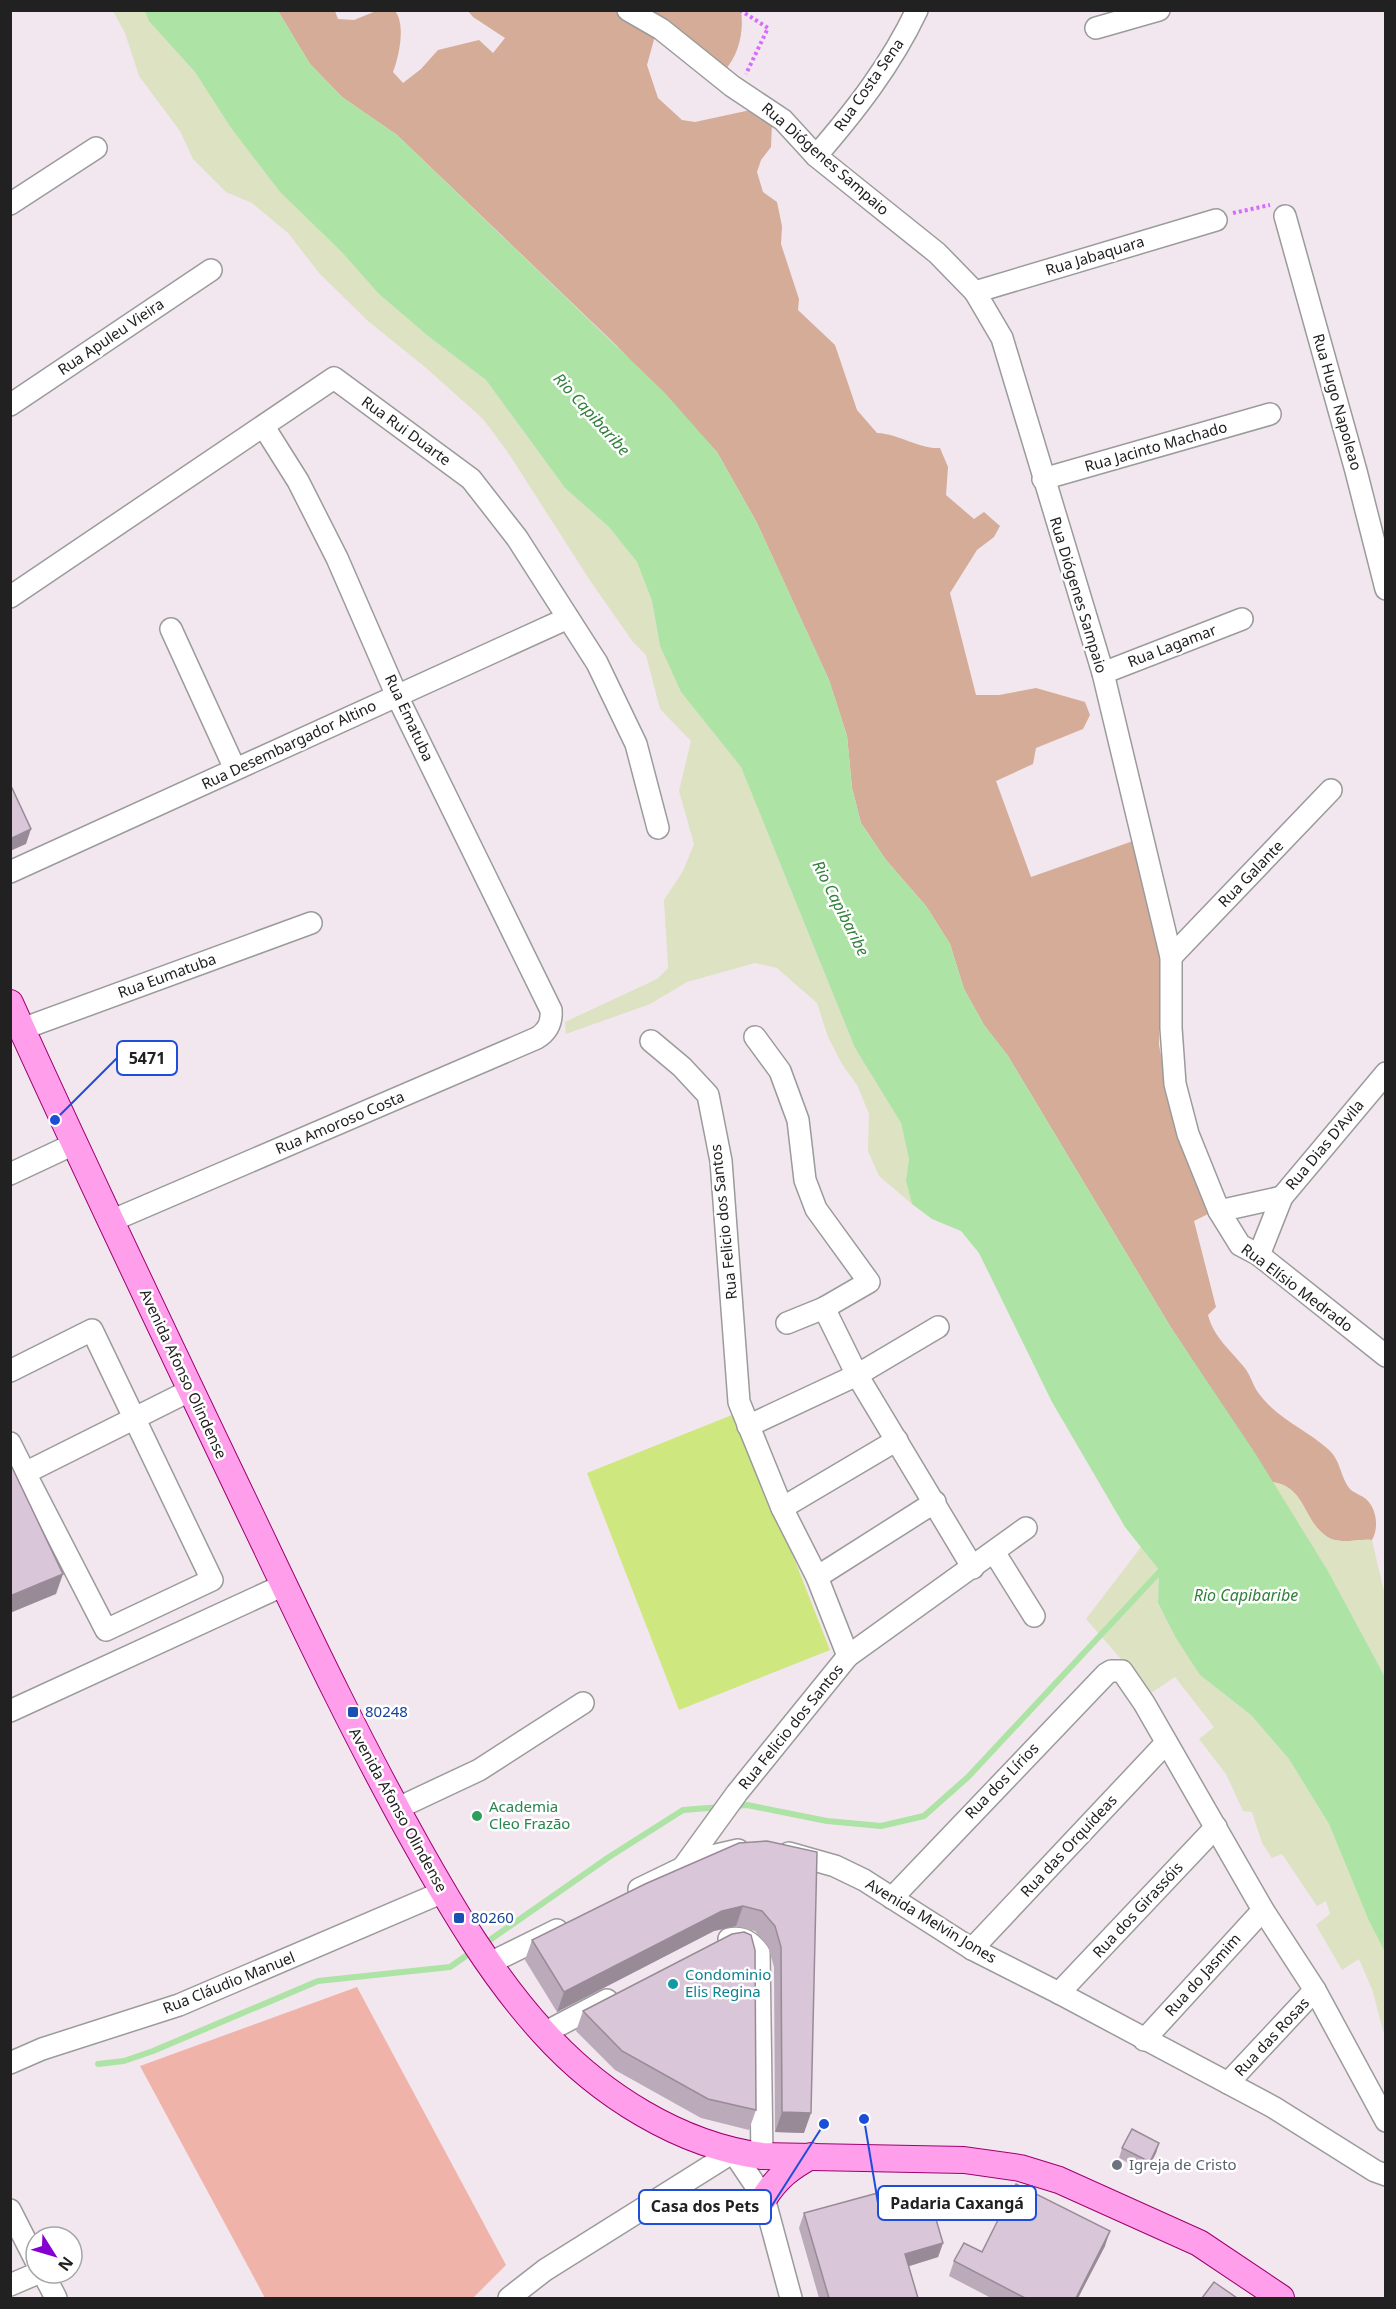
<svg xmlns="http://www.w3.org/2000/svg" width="1396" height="2309" font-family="'Noto Sans',sans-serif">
	<rect width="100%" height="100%" fill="#f2e7ef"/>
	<!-- grass -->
	<path fill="#f0b3a9" d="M357,1987L506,2265L473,2298H265L140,2066Z"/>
	<!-- forest -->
	<path fill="#d5ac98" d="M278,11H335L338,19L354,20L376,11H395C406,24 399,57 393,72L403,83L421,69L438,50L479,40L493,53L505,38L473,17L468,11H741C744,32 739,55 724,71L655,36L647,65L658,98L682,120L695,122L755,109L772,123L771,147L761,160L757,172L763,192L777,202L782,226L781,244L799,299L798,310L835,345L857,410L877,433C900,434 918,449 940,448L948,467L946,495L974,519L984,512L1000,526L994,537L977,550L950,593L976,695H999L1036,688L1085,702L1090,715L1083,729L1036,748L1033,764L996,781L1031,877L1133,841L1160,958L1159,1045L1171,1107L1208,1214L1194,1221L1216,1307L1208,1315C1213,1336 1231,1351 1244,1367C1251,1375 1253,1387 1260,1395C1278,1419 1307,1430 1328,1449C1341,1460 1340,1477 1350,1489C1354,1493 1361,1495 1366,1499C1377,1509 1379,1528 1372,1540C1357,1538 1340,1546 1326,1536C1302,1519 1306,1487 1272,1482L1170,1326L1008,1056L984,1025L964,989L950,944L926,906L886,860L861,823L852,788L847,736L829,680L757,523L717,452L616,345L397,135L342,97L310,64Z"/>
	<!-- wetland -->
	<g fill="#dce2c2">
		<path d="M113,11H145L150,21L195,72L231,128L280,192L342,251L379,294L428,336L486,380L565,488L609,527L637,562L652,601L660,646L681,692L741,767L855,1048L901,1123L909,1159L906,1181L912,1204L879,1176L868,1151L869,1114L857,1085L842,1064L828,1037L817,1003L777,968L755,963L687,982L650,1004L566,1034L565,1022L657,979L668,968L664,900L683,871L694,844L679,791L691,741L660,709L646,655L633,642L591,582L507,451L483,419L425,367L368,321L320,274L288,233L252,203L226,192L193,159L180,131L139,76L125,33Z"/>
		<path d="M1272,1482C1306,1487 1302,1519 1326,1536C1340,1546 1357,1538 1372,1540L1385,1596V1677L1328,1571Z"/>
		<path d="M1141,1547L1159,1570L1158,1604L1200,1675L1251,1715L1289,1759L1329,1824L1369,1921L1385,1952V2038L1373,1992L1359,1959L1342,1970L1316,1925L1330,1914L1326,1901L1317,1906L1282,1854L1272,1858L1262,1843L1252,1812L1243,1811L1226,1774L1199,1739L1214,1727L1175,1677L1151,1693L1086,1619Z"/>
	</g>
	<!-- pitch -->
	<path fill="#cee77e" d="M737,1413L830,1650L679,1710L587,1473Z"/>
	<!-- water -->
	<path fill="#ade3a4" d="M145,11H278L310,64L342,97L397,135L665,393L717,452L757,523L829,680L847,736L852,788L861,823L886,860L926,906L950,944L964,989L984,1025L1008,1056L1170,1326L1255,1453L1328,1571L1385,1677V1952L1369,1921L1329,1824L1289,1759L1251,1715L1200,1675L1176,1638L1158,1603L1159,1570L1125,1527L1052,1402L979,1253L961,1231L932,1219L912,1204L906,1181L909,1159L901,1123L855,1048L741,767L681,692L660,646L652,601L637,562L609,527L565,488L486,380L428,336L379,294L341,251L280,192L231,128L195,72L149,21Z"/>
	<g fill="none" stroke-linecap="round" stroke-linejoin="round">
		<!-- stream -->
		<g stroke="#ade3a4" stroke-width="6">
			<path d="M734,1806L747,1805L827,1821L881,1826L924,1816L968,1777L1166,1565"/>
			<path d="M484,1944L609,1857L683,1810L721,1807"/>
			<path d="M98,2064L124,2061L153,2051L318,1981L450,1967L473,1951"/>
		</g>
		<defs>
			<g id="minor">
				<path d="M628,10L661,29L732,86L783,120L816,156L937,253L975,292L1002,338L1103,673L1171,957V1028L1175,1084L1188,1134L1219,1211L1282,1197"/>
				<path d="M1096,28L1159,10"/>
				<path d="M816,156C855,111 891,65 917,10"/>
				<path d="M10,204L96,148"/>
				<path d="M1285,216L1356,471L1386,589"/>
				<path d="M975,292L1216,220"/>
				<path d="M10,405L211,270"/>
				<path d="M1043,479L1270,414"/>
				<path d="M10,597L334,378L471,479L517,538L597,663L636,744L658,828"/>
				<path d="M171,629L235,769"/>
				<path d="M1103,673L1242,619"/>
				<path d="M10,872L568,618"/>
				<path d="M1171,957L1331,790"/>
				<path d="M22,1029L311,923"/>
				<path d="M755,1037L780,1071L798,1120L805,1180L816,1209L869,1282L824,1308L787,1323"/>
				<path d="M651,1041L682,1067L708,1095L721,1161L739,1402L782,1508L817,1577L848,1656"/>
				<path d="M10,1174L74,1144"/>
				<path d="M1219,1211L1240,1245L1259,1255L1386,1356"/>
				<path d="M111,1221L537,1038C548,1031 552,1023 551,1010L397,696L337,558L298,481L264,427"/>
				<path d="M1259,1255L1282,1197L1386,1073"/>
				<path d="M824,1308L857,1375L973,1568"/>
				<path d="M10,1371L92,1330L212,1580L106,1630L25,1473"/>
				<path d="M748,1426L857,1375L938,1327"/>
				<path d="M10,1443L25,1473L191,1390"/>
				<path d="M782,1508L897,1440"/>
				<path d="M994,1552L1034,1616"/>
				<path d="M817,1577L935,1502"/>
				<path d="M10,1711L284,1585"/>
				<path d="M396,1809L479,1770L583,1703"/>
				<path d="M789,1853L835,1866L864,1880L972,1949L1059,1993L1273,2107L1375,2171L1386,2175"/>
				<path d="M684,1866L737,1793L848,1656L1026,1528"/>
				<path d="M639,1889L703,1858L738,1850"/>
				<path d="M892,1898L1106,1674L1111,1671H1122L1144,1703L1263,1910L1315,1990L1386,2121"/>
				<path d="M729,1939C743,1936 751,1942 759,1953L762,2156"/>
				<path d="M972,1949L1166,1743"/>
				<path d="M488,1964L557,1930"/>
				<path d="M1059,1993L1216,1827"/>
				<path d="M544,2033L607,2000"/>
				<path d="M1144,2040L1263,1910"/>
				<path d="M10,2063L42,2049L179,2005L443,1892"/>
				<path d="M1228,2083L1315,1990"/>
				<path d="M10,2210L36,2261"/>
				<path d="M43,2273L56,2298"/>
				<path d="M10,2285L38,2273"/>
				<path d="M509,2298L545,2270L733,2152L764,2198L791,2298"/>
			</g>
			<g id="major">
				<path d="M10,1003C92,1185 179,1365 265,1545C313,1646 361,1746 416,1844C453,1910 492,1976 543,2032C599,2094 679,2145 762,2156L964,2160L1020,2168L1059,2180L1199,2243L1281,2298"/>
				<path d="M764,2198C777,2178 790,2167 811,2156"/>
			</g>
		</defs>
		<!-- minor casing -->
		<use href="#minor" stroke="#9b9b9b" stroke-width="24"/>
		<!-- major casing -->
		<use href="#major" stroke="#9e006f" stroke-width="28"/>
		<!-- path -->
		<g stroke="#d76bff" stroke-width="4" stroke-dasharray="3 3" stroke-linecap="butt">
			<path d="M740,10L768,28L746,74"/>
			<path d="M1233,213L1270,205"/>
		</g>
		<!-- minor -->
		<use href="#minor" stroke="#fff" stroke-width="21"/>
		<!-- major -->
		<use href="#major" stroke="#ff9fec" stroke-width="26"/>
	</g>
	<!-- wall -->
	<g fill="#bbaaba">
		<path d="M817,1852L804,2133L775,2132L774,1967L768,1946L755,1931L736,1926L714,1931L557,2012L525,1960L532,1940Z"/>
		<path d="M583,2011L756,2110L749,2130L701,2118L615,2070L576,2031Z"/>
		<path d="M1159,2143L1156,2153L1146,2172L1119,2158L1122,2148Z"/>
		<path d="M804,2213L943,2243L938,2257L909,2266L918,2298H819L799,2228Z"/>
		<path d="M1105,2246L1078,2298H991L949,2276L954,2261L982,2252Z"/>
	</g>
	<!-- shaded-wall -->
	<g fill="#988b97">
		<path d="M31,829L26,844L10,851V839Z"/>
		<path d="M63,1574L56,1594L10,1613V1596Z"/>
		<path d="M743,1906L736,1926L714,1931L557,2012L564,1992L722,1911Z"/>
		<path d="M782,2112L811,2113L804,2133L775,2132Z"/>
		<path d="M1159,2143L1156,2153L1146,2172L1150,2162Z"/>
		<path d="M1110,2231L1105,2246L1078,2298H1076Z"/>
		<path d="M943,2243L938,2257L900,2269L905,2254Z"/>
	</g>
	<!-- building -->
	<g fill="#d9c6d8" stroke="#988b97" stroke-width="1.5">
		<path d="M12,788L31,829L10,839V789Z"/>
		<path d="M10,1463L63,1574L10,1596Z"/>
		<path d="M767,1841L817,1852L811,2113L782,2112L781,1947L775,1926L762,1911L743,1906L722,1911L564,1992L532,1940L645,1884L739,1843Z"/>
		<path d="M744,1932L751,1935L755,1950L756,2110L708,2099L622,2051L583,2011L732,1934Z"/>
		<path d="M1132,2129L1159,2143L1150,2162L1122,2148Z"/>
		<path d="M1016,2184L1110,2231L1076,2298H1025L954,2261L964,2243L982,2252Z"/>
		<path d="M927,2189L943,2243L905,2254L918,2298H829L804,2213L885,2191L888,2201Z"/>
		<path d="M1214,2282L1237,2298H1202Z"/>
	</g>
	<!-- markers -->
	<g fill="#1a4fb4" stroke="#fff" stroke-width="2">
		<rect x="347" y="1706" width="12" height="12" rx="3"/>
		<rect x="453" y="1912" width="12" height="12" rx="3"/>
	</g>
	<circle fill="#2e9e5b" stroke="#fff" stroke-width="2" cx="477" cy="1816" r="6"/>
	<circle fill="#0f9aa8" stroke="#fff" stroke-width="2" cx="673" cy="1984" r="6"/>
	<circle fill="#6b7280" stroke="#fff" stroke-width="2" cx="1117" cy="2165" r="6"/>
	<g text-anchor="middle" stroke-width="5" stroke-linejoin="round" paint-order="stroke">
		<!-- street labels -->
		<g font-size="15" fill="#212121" stroke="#fff">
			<text transform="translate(869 85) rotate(-55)" y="5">Rua Costa Sena</text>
			<text transform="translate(825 159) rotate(41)" y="5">Rua Diógenes Sampaio</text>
			<text transform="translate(1095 256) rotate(-17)" y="5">Rua Jabaquara</text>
			<text transform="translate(111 337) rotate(-34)" y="5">Rua Apuleu Vieira</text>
			<text transform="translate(1337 402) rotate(74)" y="5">Rua Hugo Napoleao</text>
			<text transform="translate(406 431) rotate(36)" y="5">Rua Rui Duarte</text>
			<text transform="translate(1156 447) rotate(-16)" y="5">Rua Jacinto Machado</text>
			<text transform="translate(1078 595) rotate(73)" y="5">Rua Diógenes Sampaio</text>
			<text transform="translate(1172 646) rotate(-21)" y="5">Rua Lagamar</text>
			<text transform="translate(409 718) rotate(65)" y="5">Rua Ematuba</text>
			<text transform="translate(289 745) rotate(-25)" y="5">Rua Desembargador Altino</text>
			<text transform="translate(1251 874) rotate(-46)" y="5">Rua Galante</text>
			<text transform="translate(167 976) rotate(-20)" y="5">Rua Eumatuba</text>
			<text transform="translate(340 1123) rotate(-23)" y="5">Rua Amoroso Costa</text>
			<text transform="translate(1325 1145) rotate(-50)" y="5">Rua Dias D'Avila</text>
			<text transform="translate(724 1222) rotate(-96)" y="5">Rua Felicio dos Santos</text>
			<text transform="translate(1297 1288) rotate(37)" y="5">Rua Elísio Medrado</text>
			<text transform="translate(183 1374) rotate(65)" y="5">Avenida Afonso Olindense</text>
			<text transform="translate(791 1727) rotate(-51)" y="5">Rua Felicio dos Santos</text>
			<text transform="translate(1002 1781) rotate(-46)" y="5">Rua dos Lírios</text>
			<text transform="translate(398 1810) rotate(61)" y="5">Avenida Afonso Olindense</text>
			<text transform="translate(1069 1846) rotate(-47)" y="5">Rua das Orquídeas</text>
			<text transform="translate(1138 1910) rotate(-47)" y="5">Rua dos Girassóis</text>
			<text transform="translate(931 1921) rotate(31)" y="5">Avenida Melvin Jones</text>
			<text transform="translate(1203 1975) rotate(-48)" y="5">Rua do Jasmim</text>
			<text transform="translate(229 1983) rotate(-22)" y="5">Rua Cláudio Manuel</text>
			<text transform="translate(1272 2037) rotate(-47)" y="5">Rua das Rosas</text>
		</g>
		<!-- transit labels -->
		<g font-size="15" fill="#164399" stroke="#fff" text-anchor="start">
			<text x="365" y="1717">80248</text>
			<text x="471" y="1923">80260</text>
		</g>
		<!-- leisure labels -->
		<g font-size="15" fill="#27864d" stroke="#fff" text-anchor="start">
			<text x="489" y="1812">Academia<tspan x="489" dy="17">Cleo Frazão</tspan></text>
		</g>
		<!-- culture labels -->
		<g font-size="15" fill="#0d838f" stroke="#fff" text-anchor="start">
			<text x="685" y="1980">Condominio<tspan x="685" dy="17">Elis Regina</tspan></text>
		</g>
		<!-- worship labels -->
		<g font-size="15" fill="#5b616d" stroke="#fff" text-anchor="start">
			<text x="1129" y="2170">Igreja de Cristo</text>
		</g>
		<!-- water labels -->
		<g font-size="16" font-style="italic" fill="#32803b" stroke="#fff">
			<text transform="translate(592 414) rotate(48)" y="6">Rio Capibaribe</text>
			<text transform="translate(841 908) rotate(63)" y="6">Rio Capibaribe</text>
			<text x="1246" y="1601">Rio Capibaribe</text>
		</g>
	</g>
	<!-- callouts -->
	<path fill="none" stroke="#1d4ed8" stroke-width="2" d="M55 1120L117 1058M864 2119L878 2203M824 2124L771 2207"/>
	<g fill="#1d4ed8" stroke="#fff" stroke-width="2">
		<circle cx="55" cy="1120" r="6"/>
		<circle cx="864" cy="2119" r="6"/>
		<circle cx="824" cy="2124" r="6"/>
	</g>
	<g fill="#fff" stroke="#1d4ed8" stroke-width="2">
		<rect x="117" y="1041" width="60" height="34" rx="6"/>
		<rect x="878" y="2186" width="158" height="34" rx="6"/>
		<rect x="639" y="2190" width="132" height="34" rx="6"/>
	</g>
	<g font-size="16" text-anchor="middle" font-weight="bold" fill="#212121">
		<text x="147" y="1064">5471</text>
		<text x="957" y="2209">Padaria Caxangá</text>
		<text x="705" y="2212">Casa dos Pets</text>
	</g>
	<!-- border -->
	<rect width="1396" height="2309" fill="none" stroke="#212121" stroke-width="24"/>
	<!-- north arrow -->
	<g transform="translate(54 2255) rotate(127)"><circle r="28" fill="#ffffff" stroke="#a6a6a6" stroke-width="1.5"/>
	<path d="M0-4.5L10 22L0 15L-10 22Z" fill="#8400d2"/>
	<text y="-9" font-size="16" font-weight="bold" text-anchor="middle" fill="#212121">N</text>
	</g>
</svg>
